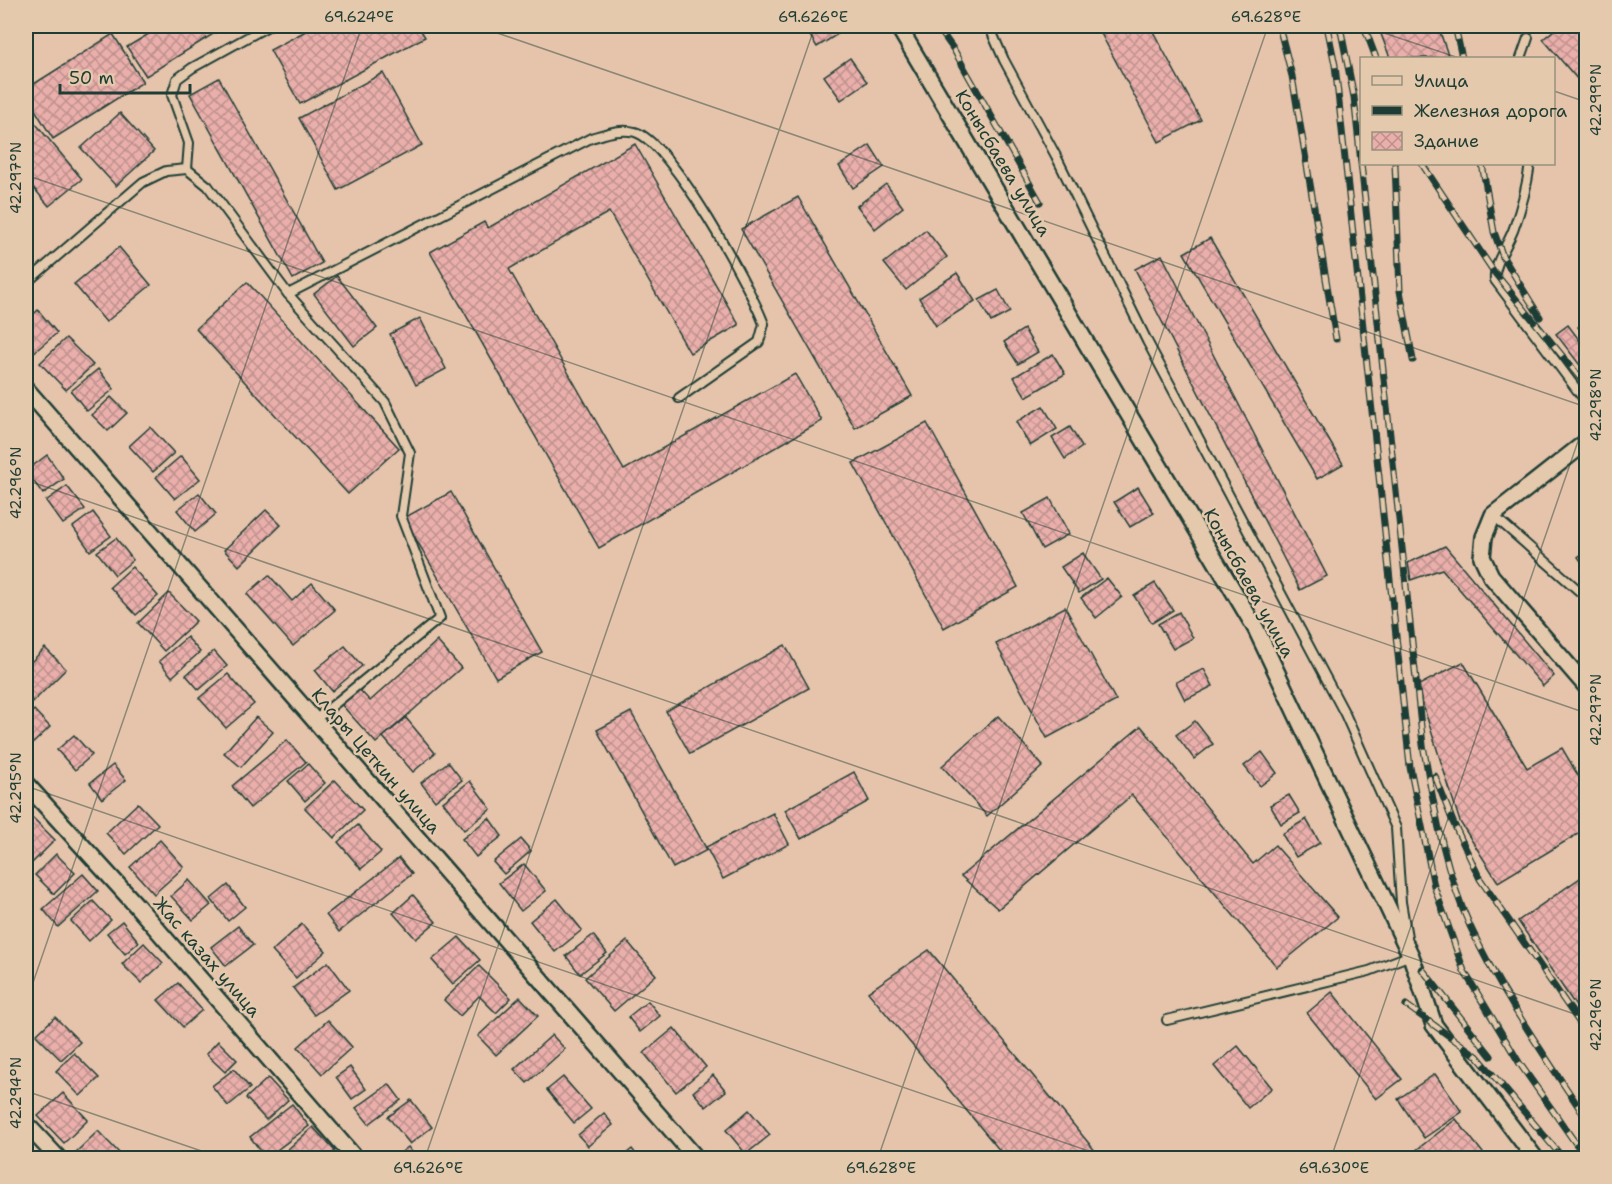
<svg xmlns="http://www.w3.org/2000/svg" width="1612" height="1184" font-family="'Shantell Sans',sans-serif">
	<defs>
		<pattern id="building-cross-hatch" width="8" height="8" patternUnits="userSpaceOnUse" patternTransform="scale(1.5)"><rect width="8" height="8" fill="#eaafab"/><path d="M0 0l8 8M0 8l8-8" fill="none" stroke="#bd908c"/></pattern>
	</defs>
	<rect width="100%" height="100%" fill="#e6c4ac"/>
	<filter id="ink" filterUnits="userSpaceOnUse"><feTurbulence type="fractalNoise" baseFrequency=".0167" numOctaves="2"/><feDisplacementMap in="SourceGraphic" scale="12" xChannelSelector="R" yChannelSelector="G"/><feConvolveMatrix kernelMatrix="1 2 1 2 8 2 1 2 1" color-interpolation-filters="sRGB"/></filter>
	<g filter="url(#ink)">
		<!-- building -->
		<g fill="url(#building-cross-hatch)" stroke="#1f3d34" stroke-width="1.5">
			<path d="M162,26H226L146,76L127,47Z"/>
			<path d="M315,26H418L425,37L300,104L270,50Z"/>
			<path d="M804,26H836L841,32L817,47Z"/>
			<path d="M1097,26H1150L1201,120L1159,142Z"/>
			<path d="M1378,26H1438L1449,58H1390Z"/>
			<path d="M1559,26H1586V73L1578,80L1543,39Z"/>
			<path d="M113,34L143,82L53,139L26,95V89Z"/>
			<path d="M850,58L867,82L841,100L824,76Z"/>
			<path d="M383,73L422,145L338,190L299,118Z"/>
			<path d="M219,78L322,263L293,279L190,94Z"/>
			<path d="M26,112L82,179L49,206L26,179Z"/>
			<path d="M120,113L154,151L116,186L81,148Z"/>
			<path d="M635,144L739,325L690,353L609,212L509,269L624,470L795,374L822,421L599,548L430,252L484,222L488,228Z"/>
			<path d="M870,145L884,167L853,188L839,166Z"/>
			<path d="M886,184L903,207L875,229L857,206Z"/>
			<path d="M798,197L912,396L855,428L741,229Z"/>
			<path d="M926,230L947,257L906,290L884,263Z"/>
			<path d="M1210,238L1343,464L1317,479L1184,253Z"/>
			<path d="M119,247L151,285L106,322L74,284Z"/>
			<path d="M1162,255L1327,576L1300,590L1135,269Z"/>
			<path d="M957,273L975,301L936,326L919,298Z"/>
			<path d="M337,276L377,328L354,346L314,294Z"/>
			<path d="M247,282L399,448L348,494L196,329Z"/>
			<path d="M998,290L1010,312L991,322L979,300Z"/>
			<path d="M38,310L57,333L32,354L26,346V321Z"/>
			<path d="M420,318L446,369L416,385L390,334Z"/>
			<path d="M1586,320V337L1578,327Z"/>
			<path d="M1568,325L1586,349V373L1556,334Z"/>
			<path d="M1024,329L1038,352L1018,364L1004,342Z"/>
			<path d="M66,338L93,365L66,390L40,363Z"/>
			<path d="M1053,354L1065,374L1026,397L1014,377Z"/>
			<path d="M98,369L114,389L87,411L71,391Z"/>
			<path d="M111,397L127,413L108,431L92,415Z"/>
			<path d="M1043,406L1057,429L1030,446L1016,422Z"/>
			<path d="M927,423L1018,587L944,628L853,463Z"/>
			<path d="M150,427L174,453L153,472L129,446Z"/>
			<path d="M1070,427L1082,447L1065,459L1052,438Z"/>
			<path d="M47,455L64,479L43,494L26,471Z"/>
			<path d="M181,456L200,479L175,499L156,477Z"/>
			<path d="M67,486L85,509L63,524L46,501Z"/>
			<path d="M1138,487L1154,513L1130,527L1114,502Z"/>
			<path d="M451,492L542,652L496,678L404,518Z"/>
			<path d="M199,493L216,514L195,532L177,510Z"/>
			<path d="M1050,498L1069,534L1042,549L1023,513Z"/>
			<path d="M266,510L281,525L239,566L224,550Z"/>
			<path d="M93,512L111,536L90,551L73,527Z"/>
			<path d="M116,538L133,560L115,575L97,552Z"/>
			<path d="M1445,546L1554,676L1543,686L1442,569L1411,580L1408,563Z"/>
			<path d="M1586,551V568L1578,557Z"/>
			<path d="M1083,553L1101,579L1079,593L1061,567Z"/>
			<path d="M132,567L158,596L136,615L110,587Z"/>
			<path d="M269,575L292,601L312,583L335,610L293,646L247,594Z"/>
			<path d="M1107,578L1122,597L1096,618L1081,598Z"/>
			<path d="M1155,583L1173,610L1152,623L1134,596Z"/>
			<path d="M169,593L196,621L164,651L138,623Z"/>
			<path d="M1065,607L1116,701L1047,738L996,644Z"/>
			<path d="M1179,612L1193,638L1173,649L1158,624Z"/>
			<path d="M187,637L200,652L172,677L159,661Z"/>
			<path d="M437,641L461,668L376,743L340,703L357,687L370,701Z"/>
			<path d="M785,645L809,688L690,754L666,711Z"/>
			<path d="M345,646L362,666L332,691L315,670Z"/>
			<path d="M45,648L66,669L33,702L26,694V667Z"/>
			<path d="M214,651L227,666L199,690L186,675Z"/>
			<path d="M1463,662L1527,768L1562,748L1586,789V829L1498,882L1460,822L1417,686Z"/>
			<path d="M1204,669L1213,686L1185,700L1176,682Z"/>
			<path d="M228,674L254,704L226,728L199,698Z"/>
			<path d="M34,710L50,727L26,750V718Z"/>
			<path d="M631,712L707,850L673,868L597,730Z"/>
			<path d="M998,716L1043,766L987,816L942,766Z"/>
			<path d="M256,717L273,732L241,767L224,753Z"/>
			<path d="M406,718L435,753L413,772L383,737Z"/>
			<path d="M1195,721L1213,744L1194,759L1176,735Z"/>
			<path d="M1141,726L1253,864L1275,845L1338,917L1277,967L1132,795L998,909L961,876Z"/>
			<path d="M74,735L92,755L75,770L57,750Z"/>
			<path d="M287,740L306,762L250,808L232,786Z"/>
			<path d="M1262,752L1277,773L1260,786L1244,766Z"/>
			<path d="M448,762L462,780L435,801L421,783Z"/>
			<path d="M308,764L325,783L305,801L288,781Z"/>
			<path d="M113,765L126,780L102,799L90,783Z"/>
			<path d="M854,772L869,801L801,839L785,810Z"/>
			<path d="M335,780L363,810L334,838L305,808Z"/>
			<path d="M470,781L491,809L464,830L443,802Z"/>
			<path d="M1289,795L1300,813L1281,824L1270,805Z"/>
			<path d="M138,803L158,824L126,854L106,833Z"/>
			<path d="M26,806L32,814L26,819Z"/>
			<path d="M773,813L789,844L723,879L706,847Z"/>
			<path d="M33,818L55,840L27,868L26,825Z"/>
			<path d="M489,818L502,836L476,857L462,839Z"/>
			<path d="M1306,819L1320,843L1296,857L1282,834Z"/>
			<path d="M358,825L381,852L361,869L338,842Z"/>
			<path d="M521,839L531,851L504,874L493,862Z"/>
			<path d="M160,840L184,867L154,894L130,867Z"/>
			<path d="M56,854L75,873L54,894L35,875Z"/>
			<path d="M399,858L412,874L339,932L326,915Z"/>
			<path d="M524,864L546,891L521,911L499,883Z"/>
			<path d="M83,874L98,891L58,927L43,909Z"/>
			<path d="M1586,874V1021L1518,921Z"/>
			<path d="M189,880L211,905L193,920L171,896Z"/>
			<path d="M228,885L245,907L228,921L211,899Z"/>
			<path d="M413,895L436,922L416,939L393,913Z"/>
			<path d="M557,899L582,930L555,952L530,921Z"/>
			<path d="M93,901L111,920L89,941L71,921Z"/>
			<path d="M122,921L139,942L125,954L107,933Z"/>
			<path d="M302,924L326,951L296,978L272,951Z"/>
			<path d="M238,926L253,945L226,966L211,947Z"/>
			<path d="M593,935L607,953L580,974L566,956Z"/>
			<path d="M459,937L480,960L453,984L432,960Z"/>
			<path d="M627,941L656,975L614,1011L585,978Z"/>
			<path d="M144,943L163,963L141,983L122,964Z"/>
			<path d="M929,950L1101,1158H1006L868,992Z"/>
			<path d="M328,962L349,990L314,1015L293,988Z"/>
			<path d="M479,966L511,998L496,1013L479,996L460,1016L444,1000Z"/>
			<path d="M178,983L202,1010L183,1027L158,1000Z"/>
			<path d="M1332,992L1402,1079L1376,1099L1307,1013Z"/>
			<path d="M520,997L538,1016L496,1055L478,1036Z"/>
			<path d="M648,1001L660,1016L640,1032L628,1017Z"/>
			<path d="M55,1017L80,1042L61,1060L36,1035Z"/>
			<path d="M328,1020L352,1047L322,1074L298,1047Z"/>
			<path d="M674,1028L706,1067L676,1092L644,1053Z"/>
			<path d="M552,1035L565,1049L527,1083L514,1069Z"/>
			<path d="M218,1041L237,1060L225,1072L206,1054Z"/>
			<path d="M1238,1046L1272,1088L1248,1108L1214,1066Z"/>
			<path d="M74,1053L99,1078L80,1096L56,1071Z"/>
			<path d="M350,1067L366,1089L352,1099L336,1077Z"/>
			<path d="M234,1069L250,1088L228,1106L212,1086Z"/>
			<path d="M1435,1074L1462,1112L1424,1138L1398,1099Z"/>
			<path d="M713,1075L726,1091L706,1107L693,1092Z"/>
			<path d="M563,1077L591,1109L574,1123L547,1090Z"/>
			<path d="M268,1078L288,1100L266,1120L246,1098Z"/>
			<path d="M389,1084L401,1100L369,1124L356,1108Z"/>
			<path d="M63,1093L88,1120L64,1143L38,1116Z"/>
			<path d="M411,1100L432,1127L410,1144L388,1117Z"/>
			<path d="M292,1104L309,1126L266,1158L250,1137Z"/>
			<path d="M749,1110L770,1135L746,1154L726,1130Z"/>
			<path d="M604,1113L613,1125L588,1146L578,1135Z"/>
			<path d="M1456,1119L1487,1158H1406Z"/>
			<path d="M313,1127L335,1151L326,1158H296L288,1149Z"/>
			<path d="M98,1131L124,1158H78L74,1154Z"/>
			<path d="M408,1147L417,1158H394Z"/>
			<path d="M632,1149L639,1158H621Z"/>
		</g>
		<g fill="none" stroke-linecap="round" stroke-linejoin="round">
			<defs>
				<g id="service">
					<path d="M989,26L1004,60L1056,156L1147,341L1345,714L1396,828L1401,902L1407,937"/>
					<path d="M1521,58L1528,38"/>
					<path d="M1530,164C1527,186 1522,206 1514,228C1509,243 1493,264 1495,280L1586,402"/>
					<path d="M187,169L189,143L172,95L177,79L192,68L268,26"/>
					<path d="M26,283L143,182L166,171L187,169L208,186L288,294L385,402L410,453L401,516L440,618L315,720"/>
					<path d="M288,294L591,138C605,134 620,128 635,132C672,143 750,287 764,324L759,342L679,398"/>
					<path d="M1493,515L1586,597"/>
					<path d="M1167,1020L1369,971L1411,955"/>
				</g>
				<g id="minor">
					<path d="M898,26L1256,629L1411,956L1434,1025L1535,1158"/>
					<path d="M26,389L696,1158"/>
					<path d="M1586,442L1493,515L1484,537L1482,557L1491,576L1586,686"/>
					<path d="M26,784L136,905L355,1158"/>
					<path d="M26,1124L58,1158"/>
				</g>
			</defs>
			<!-- service casing -->
			<use href="#service" stroke="#1f3d34" stroke-width="12"/>
			<!-- minor casing -->
			<use href="#minor" stroke="#1f3d34" stroke-width="20"/>
			<!-- service -->
			<use href="#service" stroke="#e5c9ac" stroke-width="8"/>
			<!-- minor -->
			<use href="#minor" stroke="#e5c9ac" stroke-width="15"/>
			<defs>
				<g id="rail">
					<path d="M937,26L954,50L1040,202"/>
					<path d="M1279,26L1292,76L1336,339"/>
					<path d="M1327,26L1335,65L1410,767L1434,886L1464,971L1520,1064L1586,1158"/>
					<path d="M1340,26L1354,97L1423,745C1434,806 1444,869 1470,926C1501,994 1545,1056 1586,1118"/>
					<path d="M1364,26L1376,58"/>
					<path d="M1455,26L1462,58"/>
					<path d="M1395,164L1400,291L1413,360"/>
					<path d="M1422,164L1494,272L1586,385"/>
					<path d="M1482,164L1494,232L1503,257L1540,317"/>
					<path d="M1435,776L1453,822L1480,879L1586,1032"/>
					<path d="M1422,969L1491,1056"/>
					<path d="M1406,1005L1477,1056L1563,1158"/>
				</g>
			</defs>
			<!-- rail casing -->
			<use href="#rail" stroke="#1f3d34" stroke-width="7"/>
			<!-- rail -->
			<use href="#rail" stroke="#e5c9ac" stroke-width="4.5" stroke-dasharray="14" stroke-linecap="butt"/>
		</g>
	</g>
	<!-- ticks -->
	<path fill="none" stroke="#1f3d34" stroke-width="1.5" stroke-opacity="0.45" d="M477,26L1586,407M1363,26L1459,58M1554,91L1586,102M26,175L1586,713M26,480L1586,1018M26,786L1109,1158M26,1003L362,26M26,1091L222,1158M425,1158L815,26M878,1158L1268,26M1331,1158L1586,418"/>
	<g text-anchor="middle" stroke-width="5" stroke-linejoin="round" paint-order="stroke">
		<!-- street labels -->
		<g font-size="18" fill="#1f3d34" stroke="#e5c9ac">
			<text transform="translate(1003 163) rotate(59)" y="6">Конысбаева улица</text>
			<text transform="translate(1249 583) rotate(61)" y="6">Конысбаева улица</text>
			<text transform="translate(376 761) rotate(49)" y="6">Клары Цеткин улица</text>
			<text transform="translate(207 957) rotate(49)" y="6">Жас казах улица</text>
		</g>
	</g>
	<!-- margin -->
	<rect width="1612" height="1184" fill="none" stroke="#e5c9ac" stroke-width="66"/>
	<!-- legend -->
	<rect x="1360" y="57" width="195" height="108" fill="#e5c9ac" stroke="#96917c" stroke-width="1.5"/>
	<rect x="1372" y="76" width="30" height="9" fill="#e5c9ac" stroke="#96917c" stroke-width="1.5"/>
	<text x="1414" y="87" font-size="18" fill="#1f3d34">Улица</text>
	<rect x="1372" y="106" width="30" height="9" fill="#1f3d34" stroke="#96917c" stroke-width="1.5"/>
	<text x="1414" y="117" font-size="18" fill="#1f3d34">Железная дорога</text>
	<rect x="1372" y="132" width="30" height="18" fill="url(#building-cross-hatch)" stroke="#96917c" stroke-width="1.5"/>
	<text x="1414" y="147" font-size="18" fill="#1f3d34">Здание</text>
	<!-- scale -->
	<path d="M60 84v9h130v-9" fill="none" stroke="#1f3d34" stroke-width="3"/>
	<text x="69" y="84" font-size="18" fill="#1f3d34" stroke="#e5c9ac" stroke-width="4.5" paint-order="stroke">50 m</text>
	<rect x="33" y="33" width="1546" height="1118" fill="none" stroke="#1f3d34" stroke-width="2"/>
	<g font-size="15" text-anchor="middle" fill="#1f3d34">
		<text x="359" y="22">69.624°E</text>
		<text x="813" y="22">69.626°E</text>
		<text x="1266" y="22">69.628°E</text>
		<text transform="translate(1596 100) rotate(-90)" y="5">42.299°N</text>
		<text transform="translate(16 178) rotate(-90)" y="5">42.297°N</text>
		<text transform="translate(1596 405) rotate(-90)" y="5">42.298°N</text>
		<text transform="translate(16 483) rotate(-90)" y="5">42.296°N</text>
		<text transform="translate(1596 710) rotate(-90)" y="5">42.297°N</text>
		<text transform="translate(16 788) rotate(-90)" y="5">42.295°N</text>
		<text transform="translate(1596 1015) rotate(-90)" y="5">42.296°N</text>
		<text transform="translate(16 1093) rotate(-90)" y="5">42.294°N</text>
		<text x="428" y="1173">69.626°E</text>
		<text x="881" y="1173">69.628°E</text>
		<text x="1334" y="1173">69.630°E</text>
	</g>
</svg>
